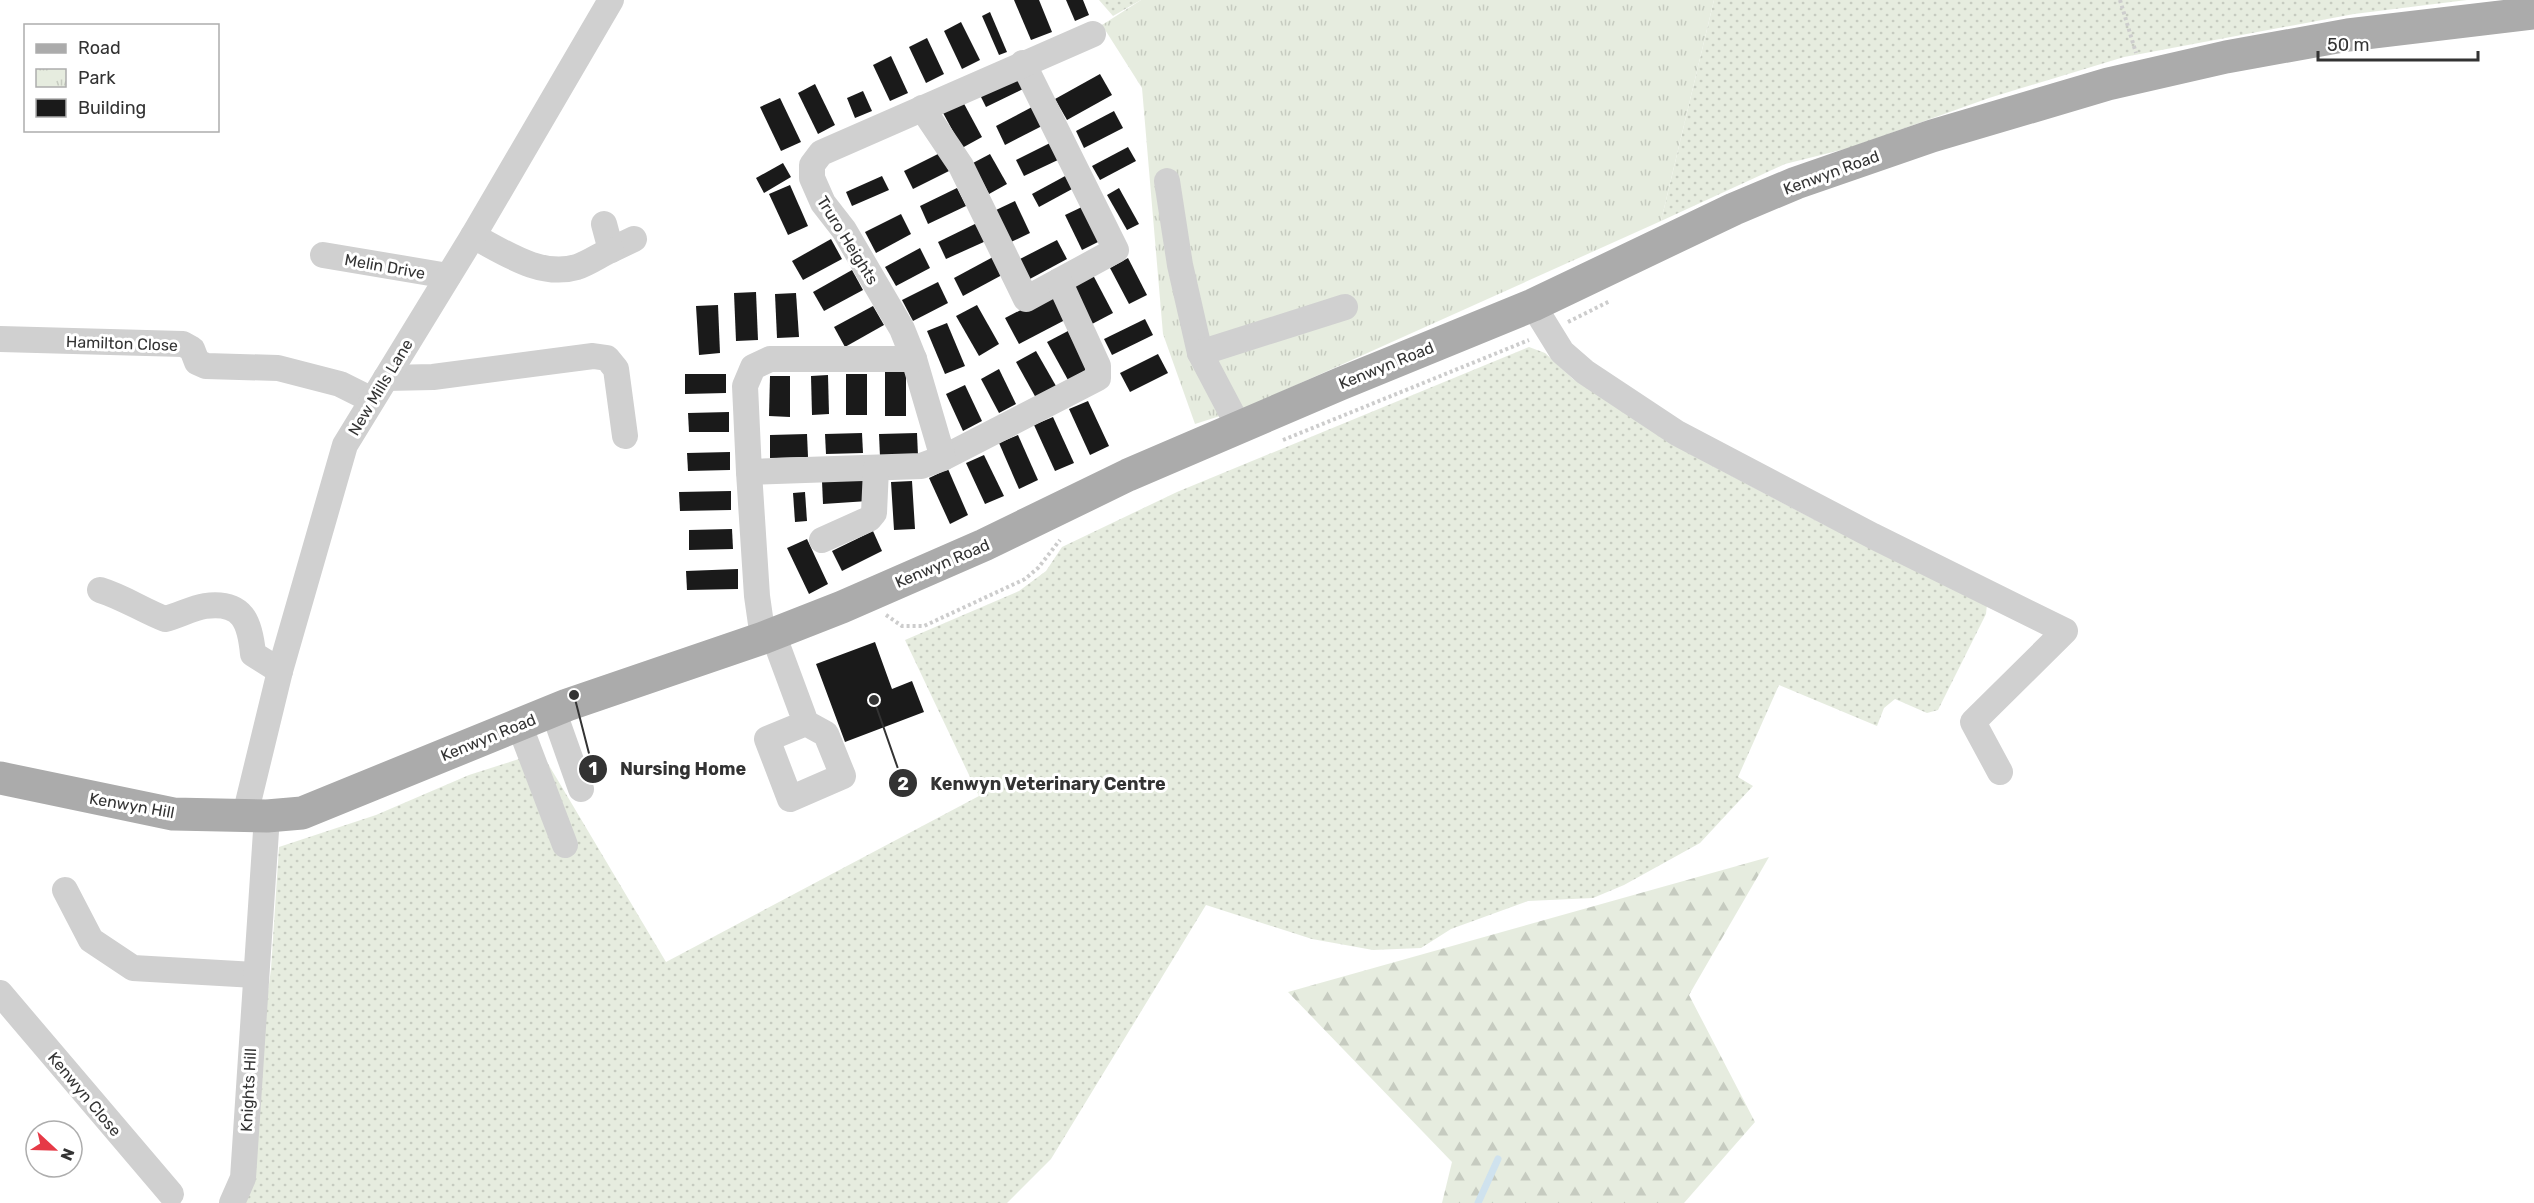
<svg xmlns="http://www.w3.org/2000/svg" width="2534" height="1203" font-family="Rubik,sans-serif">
	<defs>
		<pattern id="grass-dots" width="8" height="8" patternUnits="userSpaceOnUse" patternTransform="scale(1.5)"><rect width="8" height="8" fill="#e6ecdf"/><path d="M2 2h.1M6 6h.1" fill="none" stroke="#c6cbc0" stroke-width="1.8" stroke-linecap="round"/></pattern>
		<pattern id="forest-firs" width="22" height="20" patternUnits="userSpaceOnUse" patternTransform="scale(1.5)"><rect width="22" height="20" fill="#e6ecdf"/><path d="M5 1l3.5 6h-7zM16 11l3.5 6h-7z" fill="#c6cbc0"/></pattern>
		<pattern id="park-tufts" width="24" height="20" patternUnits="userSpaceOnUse" patternTransform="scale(1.5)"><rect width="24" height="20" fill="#e6ecdf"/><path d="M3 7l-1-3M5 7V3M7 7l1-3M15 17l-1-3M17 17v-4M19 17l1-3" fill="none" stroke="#c6cbc0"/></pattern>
	</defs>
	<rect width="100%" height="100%" fill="#fff"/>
	<!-- grass -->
	<g fill="url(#grass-dots)">
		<path d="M1099,0H1141L1113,16Z"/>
		<path d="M1714,0H2467L2354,14L2124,57L1989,98L1849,148L1785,164L1661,221Z"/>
		<path d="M1529,347L1545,353L1573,379L1694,456L1817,521L1987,604L1986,614L1938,710L1927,713L1895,699L1884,708L1877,726L1779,685L1738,777L1753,786L1700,843L1624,885L1593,898L1528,901L1451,929L1421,948L1373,950L1312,939L1206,905L1051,1159L1007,1203H240L271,969L279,847L376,815L469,775L541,752L666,962L979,796L905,640L1019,591L1046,571L1062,547L1177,492Z"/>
	</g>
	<!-- forest -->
	<path fill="url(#forest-firs)" d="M1769,857L1689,995L1755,1122L1684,1203H1442L1452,1162L1288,992Z"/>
	<!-- park -->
	<path fill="url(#park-tufts)" d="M1141,0H1714L1661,221L1245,408L1195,424L1163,334L1142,88L1102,25Z"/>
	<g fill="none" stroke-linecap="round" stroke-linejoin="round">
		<!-- stream -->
		<path stroke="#cfe2ee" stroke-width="7" d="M1478,1203L1498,1159"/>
	</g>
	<!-- building -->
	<g fill="#1a1a1a">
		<path d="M1014,0H1039L1052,32L1031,40Z"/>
		<path d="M1066,0H1083L1089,15L1075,21Z"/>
		<path d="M990,12L1007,52L999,55L982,16Z"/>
		<path d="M961,22L980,60L962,69L944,31Z"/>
		<path d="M927,38L944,74L926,83L909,47Z"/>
		<path d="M891,56L908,93L890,101L873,65Z"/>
		<path d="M1015,72L1023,89L986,107L977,89Z"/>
		<path d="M1100,74L1112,95L1067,120L1055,99Z"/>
		<path d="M815,84L835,125L818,134L798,93Z"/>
		<path d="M863,91L872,111L855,118L847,98Z"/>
		<path d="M780,98L801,142L781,151L760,107Z"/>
		<path d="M962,100L982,137L962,148L942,111Z"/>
		<path d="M1032,107L1042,126L1005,145L996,126Z"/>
		<path d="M1114,111L1123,128L1084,148L1076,131Z"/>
		<path d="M1052,142L1060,159L1024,176L1016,160Z"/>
		<path d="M1128,147L1136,161L1100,180L1092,166Z"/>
		<path d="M940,153L949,171L913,189L904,171Z"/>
		<path d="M990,154L1007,184L989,194L973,163Z"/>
		<path d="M783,163L791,177L764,193L756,178Z"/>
		<path d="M1067,175L1074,188L1039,207L1032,194Z"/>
		<path d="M882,176L889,190L852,206L846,192Z"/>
		<path d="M790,185L808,226L788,235L769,194Z"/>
		<path d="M957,188L966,206L928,224L920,206Z"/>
		<path d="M1119,188L1139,224L1127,230L1107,195Z"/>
		<path d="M1015,201L1030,233L1011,242L996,210Z"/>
		<path d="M1084,206L1102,240L1082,250L1065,215Z"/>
		<path d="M901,214L911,234L876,253L865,232Z"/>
		<path d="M977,223L986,241L946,259L938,242Z"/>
		<path d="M831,239L842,259L803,280L792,261Z"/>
		<path d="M1057,240L1067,259L1028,280L1018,260Z"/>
		<path d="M920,248L930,268L896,286L885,267Z"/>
		<path d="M993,257L1002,275L963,296L954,278Z"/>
		<path d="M1128,258L1147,295L1129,304L1110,268Z"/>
		<path d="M852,270L863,290L824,311L813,292Z"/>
		<path d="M1093,275L1113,313L1092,324L1072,286Z"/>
		<path d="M938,282L948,303L913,321L902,300Z"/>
		<path d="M756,292L758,340L736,341L734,293Z"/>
		<path d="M796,293L799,337L777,338L775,294Z"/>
		<path d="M1052,294L1065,320L1019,344L1005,318Z"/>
		<path d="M718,305L720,353L699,355L696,306Z"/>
		<path d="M977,305L999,344L979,356L956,316Z"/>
		<path d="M873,306L884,325L845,347L834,327Z"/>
		<path d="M1145,319L1153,335L1112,355L1104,339Z"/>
		<path d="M947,323L965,366L945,374L927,331Z"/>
		<path d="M1068,331L1088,369L1068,380L1047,342Z"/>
		<path d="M1036,351L1056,386L1036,398L1016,362Z"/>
		<path d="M1158,354L1168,373L1130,392L1120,373Z"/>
		<path d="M999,369L1016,404L999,413L981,379Z"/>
		<rect x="885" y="371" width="21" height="45"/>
		<path d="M685,374H726V393L685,394Z"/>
		<rect x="846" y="374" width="21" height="41"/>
		<path d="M828,375L829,414L812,415L811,376Z"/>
		<path d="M770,376H790V417L769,416Z"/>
		<path d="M965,385L982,421L963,431L946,394Z"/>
		<path d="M1088,401L1109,446L1090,455L1069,409Z"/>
		<path d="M729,412V432H689L688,413Z"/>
		<path d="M1053,417L1074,463L1055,471L1034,425Z"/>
		<path d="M862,433L863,453L826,454L825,434Z"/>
		<path d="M917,433L918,456L880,457L879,434Z"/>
		<path d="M807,434L808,457L770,458V435Z"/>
		<path d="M1018,435L1038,480L1019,489L999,443Z"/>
		<path d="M730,452V470L688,471L687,453Z"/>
		<path d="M984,455L1004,496L985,504L966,463Z"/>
		<path d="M948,469L968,515L950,524L929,478Z"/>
		<path d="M867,479L868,501L823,504L822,481Z"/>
		<path d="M912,481L915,529L894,530L891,482Z"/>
		<path d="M731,491V510L680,511L679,492Z"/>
		<path d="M805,492L807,521L795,522L793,493Z"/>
		<path d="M732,529L733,549L689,550V530Z"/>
		<path d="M873,531L882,551L842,571L832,551Z"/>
		<path d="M807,539L828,584L809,594L787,548Z"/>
		<path d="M738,569V589L687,590L686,571Z"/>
		<path d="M875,642L892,689L912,681L924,712L845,742L816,664Z"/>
	</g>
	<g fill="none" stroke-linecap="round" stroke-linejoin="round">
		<!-- path -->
		<g stroke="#cdcdcd" stroke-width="4" stroke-dasharray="3 3" stroke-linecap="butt">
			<path d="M2120,0L2136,53"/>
			<path d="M1568,322L1610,301"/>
			<path d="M1283,440L1529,340"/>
			<path d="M886,615L902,626H924L1025,579L1038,568L1060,540"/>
		</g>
		<!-- minor -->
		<g stroke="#d0d0d0" stroke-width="26">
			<path d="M922,108L961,166L1026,299L1116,250L1023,63"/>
			<path d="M1167,181L1180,265L1200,353L1239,427"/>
			<path d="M604,224L611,250L634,239"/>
			<path d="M473,236C504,252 540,278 577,267C589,263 600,255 611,250"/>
			<path d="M323,255L448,276"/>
			<path d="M1533,305L1562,352L1585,372L1677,433L1873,536L2065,631L1973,722L2000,772"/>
			<path d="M0,339L183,344L192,349L197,362L206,366L278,368L340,384L372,400"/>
			<path d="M1200,353L1345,307"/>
			<path d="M386,378L433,377L593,356L607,358L616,369L625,436"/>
			<path d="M943,458L1098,378V366L1059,281"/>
			<path d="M749,472L921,466L943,458L914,359L902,329L844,230L823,203L812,178V165L821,153L1093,34"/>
			<path d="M822,540L869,519L874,513L876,469"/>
			<path d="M100,590C123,597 142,610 165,619C178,616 192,608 205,606C243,601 250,622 253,654L280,671"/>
			<path d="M773,634L806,723L767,739L790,799L843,776L826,734L806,723"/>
			<path d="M763,638L757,596L749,472L745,386L753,367L770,359H914"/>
			<path d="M553,710L581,789"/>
			<path d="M519,724L565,845"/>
			<path d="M245,815L280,671L345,445L473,236L611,0"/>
			<path d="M65,890L91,940L133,968L255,975"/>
			<path d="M0,993L171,1194"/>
			<path d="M232,1203L243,1178L267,816"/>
		</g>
		<!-- major -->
		<path stroke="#ababab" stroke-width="33" d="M0,778L173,814L267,816L302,813L567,705L763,638L842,607L984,545L1128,475L1340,384L1533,305L1734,209L1796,183L1932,136L2108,84L2226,57L2348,35L2534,13"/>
	</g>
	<g text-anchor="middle" stroke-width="6" stroke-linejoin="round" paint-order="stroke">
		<!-- street labels -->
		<g font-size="16" fill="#333" stroke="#fff">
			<text transform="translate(1831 172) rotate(-20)" y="6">Kenwyn Road</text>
			<text transform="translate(848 240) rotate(58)" y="6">Truro Heights</text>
			<text transform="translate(385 266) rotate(10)" y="6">Melin Drive</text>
			<text transform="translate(122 343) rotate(2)" y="6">Hamilton Close</text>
			<text transform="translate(1386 365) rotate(-22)" y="6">Kenwyn Road</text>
			<text transform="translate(380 387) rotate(-59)" y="6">New Mills Lane</text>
			<text transform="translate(942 563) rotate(-23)" y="6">Kenwyn Road</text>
			<text transform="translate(488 737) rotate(-22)" y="6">Kenwyn Road</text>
			<text transform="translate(132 805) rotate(10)" y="6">Kenwyn Hill</text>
			<text transform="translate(248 1090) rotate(-87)" y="6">Knights Hill</text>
			<text transform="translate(85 1094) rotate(50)" y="6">Kenwyn Close</text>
		</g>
	</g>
	<!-- callouts -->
	<path fill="none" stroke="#333" stroke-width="2" d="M574 695L593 769M874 700L903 783"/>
	<g fill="#333" stroke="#fff" stroke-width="2">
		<circle cx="574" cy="695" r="6"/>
		<circle cx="874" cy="700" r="6"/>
		<circle cx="593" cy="769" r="15"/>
		<circle cx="903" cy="783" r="15"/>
	</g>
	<g font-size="18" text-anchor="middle" font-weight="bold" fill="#fff">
		<text x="593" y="775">1</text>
		<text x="903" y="790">2</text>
	</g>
	<g font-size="18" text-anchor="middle" font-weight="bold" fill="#333" stroke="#fff" stroke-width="6" stroke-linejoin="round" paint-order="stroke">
		<text x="683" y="775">Nursing Home</text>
		<text x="1048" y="790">Kenwyn Veterinary Centre</text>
	</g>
	<!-- legend -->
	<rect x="24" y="24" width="195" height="108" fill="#ffffff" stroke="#adadad" stroke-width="1.5"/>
	<rect x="36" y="44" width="30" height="9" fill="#ababab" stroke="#adadad" stroke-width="1.5"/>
	<text x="78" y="54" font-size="18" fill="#333333">Road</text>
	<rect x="36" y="69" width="30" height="18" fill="url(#park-tufts)" stroke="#adadad" stroke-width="1.5"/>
	<text x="78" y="84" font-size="18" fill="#333333">Park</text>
	<rect x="36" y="99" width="30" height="18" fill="#1a1a1a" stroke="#adadad" stroke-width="1.5"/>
	<text x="78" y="114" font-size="18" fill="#333333">Building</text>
	<!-- north arrow -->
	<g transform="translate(54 1149) rotate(112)"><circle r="28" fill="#ffffff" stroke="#adadad" stroke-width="1.5"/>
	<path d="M0-4.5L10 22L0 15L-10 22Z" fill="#e63946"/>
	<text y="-9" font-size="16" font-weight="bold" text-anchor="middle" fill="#333333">N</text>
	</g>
	<!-- scale -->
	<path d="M2318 51v9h160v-9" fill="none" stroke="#333333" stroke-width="3"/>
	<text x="2327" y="51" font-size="18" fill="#333333" stroke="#ffffff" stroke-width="4.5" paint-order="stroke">50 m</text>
</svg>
